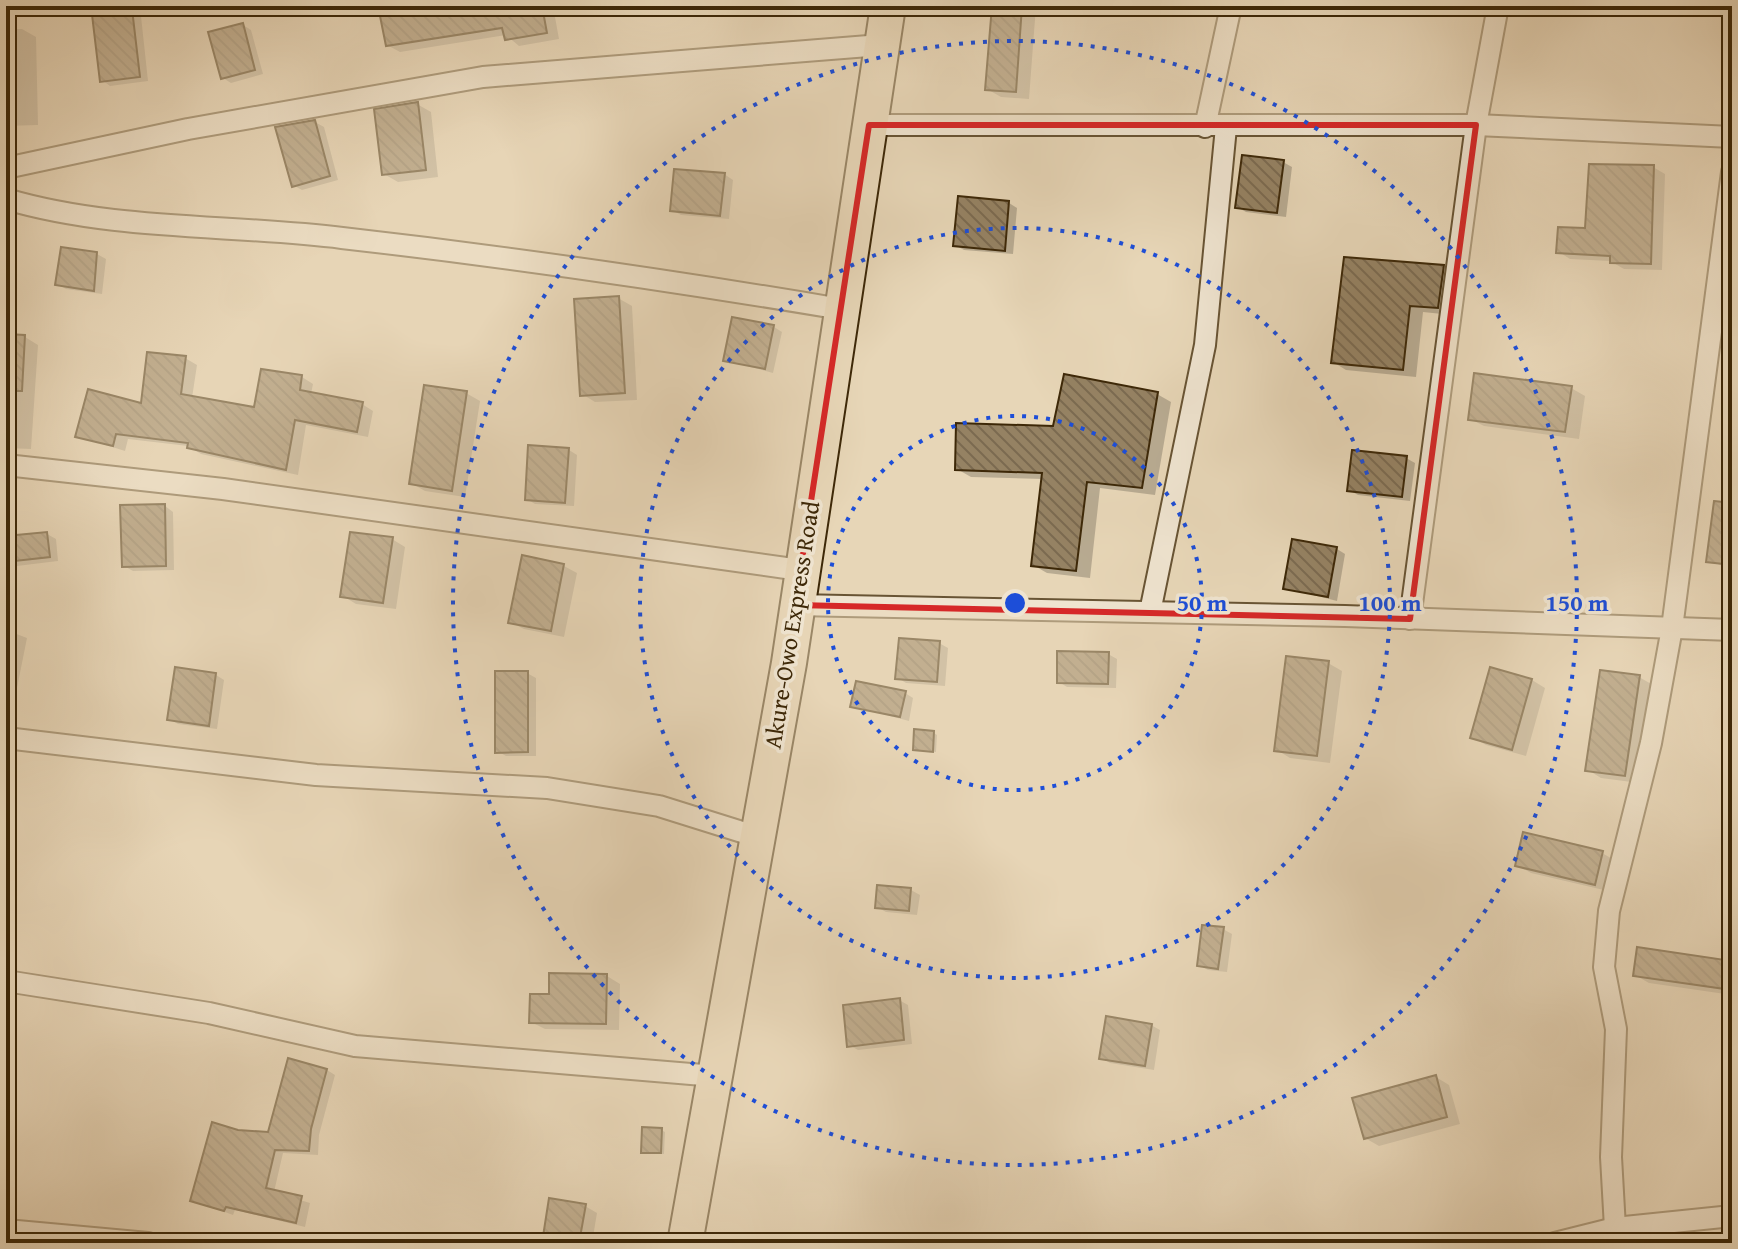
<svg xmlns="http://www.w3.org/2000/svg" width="1738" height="1249" font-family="'Gentium Book Plus',serif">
	<defs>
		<pattern id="building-back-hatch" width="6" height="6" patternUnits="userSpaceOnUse" patternTransform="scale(2)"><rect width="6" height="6" fill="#958263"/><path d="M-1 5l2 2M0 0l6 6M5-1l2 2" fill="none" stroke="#7b6a50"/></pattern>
	</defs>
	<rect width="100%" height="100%" fill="#e7d6b7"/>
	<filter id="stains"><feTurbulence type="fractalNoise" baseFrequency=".0025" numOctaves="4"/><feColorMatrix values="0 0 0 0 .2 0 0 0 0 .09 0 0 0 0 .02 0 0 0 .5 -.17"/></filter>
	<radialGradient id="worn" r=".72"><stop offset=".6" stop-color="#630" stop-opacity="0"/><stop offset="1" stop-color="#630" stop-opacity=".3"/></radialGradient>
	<!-- shadow -->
	<g fill="#0003">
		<path d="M34,6H88L89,11L48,14Z"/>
		<path d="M380,6H553L559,39L519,46L506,35L400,52L387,45Z"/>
		<path d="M984,6H1036L1029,99L1001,97L987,89L993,17L984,12Z"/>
		<path d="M132,11L141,16L148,81L110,86L102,80Z"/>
		<path d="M243,25L251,30L263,74L231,83L223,78Z"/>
		<path d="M6,29H22L36,37L38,125L6,126Z"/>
		<path d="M417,104L431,112L438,177L398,182L384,174Z"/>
		<path d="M315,122L324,127L338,180L302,190L293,185Z"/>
		<path d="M1283,162L1292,167L1286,217L1246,212L1237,207Z"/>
		<path d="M1653,167L1665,174L1662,270L1624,269L1610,261L1570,259L1559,252L1587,230Z"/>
		<path d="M724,174L733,180L729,219L681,215L672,210Z"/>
		<path d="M1009,203L1017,208L1013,254L964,250L955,245Z"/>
		<path d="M97,254L106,259L102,294L66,289L57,284Z"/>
		<path d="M1444,267L1457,275L1452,315L1423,312L1416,377L1346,370L1333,362Z"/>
		<path d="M618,298L632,306L637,400L595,402L582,394Z"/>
		<path d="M774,327L782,332L773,373L725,360Z"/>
		<path d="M6,336L25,337L38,345L31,449L6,448Z"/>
		<path d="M185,358L197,365L192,398L256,410L263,371L302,377L313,384L311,394L362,404L373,411L368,437L306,425L298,475L201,454L188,446L128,439L125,451L77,436L142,405Z"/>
		<path d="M1571,388L1585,396L1579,439L1484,426L1470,419Z"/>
		<path d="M466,393L480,401L465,497L425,491L411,483Z"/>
		<path d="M1157,394L1171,402L1155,495L1100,488L1090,578L1047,573L1033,565L1043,479L971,477L957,469L1055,428Z"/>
		<path d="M569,450L577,455L574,506L535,504L527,499Z"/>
		<path d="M1406,458L1415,463L1410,501L1358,495L1349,490Z"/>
		<path d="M1732,505V570L1708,560Z"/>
		<path d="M165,506L173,512L174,570L133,571L124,566Z"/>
		<path d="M47,534L56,539L58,561L17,566L8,561L6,538Z"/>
		<path d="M392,539L405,547L396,609L356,604L343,596Z"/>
		<path d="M1294,542L1337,549L1345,554L1337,601L1286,588Z"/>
		<path d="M523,558L564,566L577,573L564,637L524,629L510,622Z"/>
		<path d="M6,630L27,638L17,688L6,686Z"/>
		<path d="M939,643L948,648L945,686L906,683L898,678Z"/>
		<path d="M1108,654L1117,659L1116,688L1067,687L1059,682Z"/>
		<path d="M1328,663L1342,671L1330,763L1290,758L1277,750Z"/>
		<path d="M527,673L536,678V756H506L497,751Z"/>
		<path d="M216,675L224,680L217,729L178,724L169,719Z"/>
		<path d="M1639,677L1653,685L1639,783L1601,778L1588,770Z"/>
		<path d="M1532,680L1545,688L1526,756L1486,745L1472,737Z"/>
		<path d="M905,693L913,698L909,721L852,706Z"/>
		<path d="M934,733L937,735L936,752L915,749Z"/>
		<path d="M1602,853L1616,861L1608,891L1531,873L1517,865Z"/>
		<path d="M879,887L911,890L920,895L917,915L886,912L877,907Z"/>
		<path d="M1223,929L1232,934L1227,972L1208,970L1199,965Z"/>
		<path d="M1732,963V995L1649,983L1635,975Z"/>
		<path d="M607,976L620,984L619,1030L545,1029L531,1022L551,996Z"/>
		<path d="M899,1000L908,1005L912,1044L858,1050L849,1045Z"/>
		<path d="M1151,1025L1160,1030L1154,1070L1110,1063L1102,1058Z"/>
		<path d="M327,1070L335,1075L319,1135L318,1155L283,1153L274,1192L310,1203L305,1227L235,1210L233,1215L192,1200L269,1134Z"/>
		<path d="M1436,1077L1449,1085L1460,1124L1379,1146L1365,1138Z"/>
		<path d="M661,1130L665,1132L664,1154L643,1152Z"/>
		<path d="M585,1206L597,1213L592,1243H544Z"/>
	</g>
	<!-- building -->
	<g fill="url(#building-back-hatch)" stroke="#3d2808" stroke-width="2">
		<path d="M91,6L132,9L140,77L100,82Z"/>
		<path d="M378,6H542L547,33L505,40L502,28L386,46Z"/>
		<path d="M992,6H1022L1016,92L985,90Z"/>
		<path d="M243,23L255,70L221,79L208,32Z"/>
		<path d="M418,102L426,170L382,175L374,109Z"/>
		<path d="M315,120L330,176L292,187L275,127Z"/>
		<path d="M1242,155L1284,160L1277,213L1235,208Z"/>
		<path d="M1589,164L1654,165L1651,264L1610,263V256L1556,253L1558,227L1585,228Z"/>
		<path d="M674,169L725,173L720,216L670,211Z"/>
		<path d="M958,196L1009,201L1005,251L953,246Z"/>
		<path d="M61,247L97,252L94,291L55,285Z"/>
		<path d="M1344,257L1444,265L1438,308L1410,306L1403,370L1331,363Z"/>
		<path d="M619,296L625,393L580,396L574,299Z"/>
		<path d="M732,317L774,325L765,369L723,361Z"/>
		<path d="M6,334L25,335L22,391H6Z"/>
		<path d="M147,352L186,356L181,394L254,407L261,369L302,375L300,390L363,402L357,432L295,420L286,470L187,448L188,443L116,434L113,446L75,437L88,389L141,403Z"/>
		<path d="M1474,373L1572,386L1565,432L1468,420Z"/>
		<path d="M1064,374L1158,392L1142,488L1087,482L1076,571L1031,566L1042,473L955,470L956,423L1053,426Z"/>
		<path d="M424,385L467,391L452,491L409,484Z"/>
		<path d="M528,445L569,448L565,503L525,500Z"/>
		<path d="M1352,450L1407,456L1402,497L1347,491Z"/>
		<path d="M1714,501L1732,503V565L1706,562Z"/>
		<path d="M165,504L166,566L122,567L120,505Z"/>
		<path d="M47,532L50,557L6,562V536Z"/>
		<path d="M350,532L393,537L383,603L340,597Z"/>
		<path d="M1292,539L1337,547L1328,597L1283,589Z"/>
		<path d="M522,555L564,564L551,631L508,623Z"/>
		<path d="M899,638L940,641L937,682L895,679Z"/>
		<path d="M1057,651L1109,652L1108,684L1057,683Z"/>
		<path d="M1286,656L1329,661L1317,756L1274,751Z"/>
		<path d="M175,667L216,673L209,726L167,720Z"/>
		<path d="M1490,667L1532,679L1512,750L1470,738Z"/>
		<path d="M1600,670L1640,675L1625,776L1585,771Z"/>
		<path d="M495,671H528V752L495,753Z"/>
		<path d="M856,681L906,691L900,717L850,707Z"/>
		<path d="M914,729L934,731L933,752L913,750Z"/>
		<path d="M1523,832L1603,851L1595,885L1515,866Z"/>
		<path d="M877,885L911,888L909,911L875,908Z"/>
		<path d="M1202,925L1224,927L1218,969L1197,966Z"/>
		<path d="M1637,947L1732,961V990L1633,976Z"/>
		<path d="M549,973L607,974L606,1024L529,1023L530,994H549Z"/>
		<path d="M900,998L904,1040L847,1047L843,1005Z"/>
		<path d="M1106,1016L1152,1024L1145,1066L1099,1059Z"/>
		<path d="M288,1058L327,1069L311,1129L309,1151L275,1150L266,1188L302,1196L296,1223L226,1207L224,1211L190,1201L212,1122L238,1130L268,1132Z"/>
		<path d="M1436,1075L1447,1117L1364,1139L1352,1098Z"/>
		<path d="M642,1127L662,1128L661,1153H641Z"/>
		<path d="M549,1198L586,1204L579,1243H542Z"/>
	</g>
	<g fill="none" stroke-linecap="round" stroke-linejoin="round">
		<defs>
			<g id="minor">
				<path d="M869,125H1476L1732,137"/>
				<path d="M1205,127L1231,6"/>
				<path d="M6,168L188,129L483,77L881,45"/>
				<path d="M6,199C114,231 231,224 342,238C509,257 675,281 841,309"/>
				<path d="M6,465L223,489L800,570"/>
				<path d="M795,605L1345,616L1732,630"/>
				<path d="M1150,612L1205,345L1226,127"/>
				<path d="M1410,619L1476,125L1498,6"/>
				<path d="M6,738L316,775L547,788L659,806L758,837"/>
				<path d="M6,981L209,1013L355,1046L715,1076"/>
				<path d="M1615,1228L1611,1157L1616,1029L1604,967L1609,911L1651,743L1672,628L1732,172"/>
				<path d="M6,1230L148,1243"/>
				<path d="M1555,1243L1615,1228L1732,1216"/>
			</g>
			<path id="trunk" d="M685,1243L789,663L888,6"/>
		</defs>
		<!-- minor casing -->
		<use href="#minor" stroke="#685434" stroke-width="24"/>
		<!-- trunk casing -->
		<use href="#trunk" stroke="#3d2808" stroke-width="38"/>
		<!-- minor -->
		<use href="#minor" stroke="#efe4d0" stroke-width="20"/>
		<!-- trunk -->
		<use href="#trunk" stroke="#e7d6b7" stroke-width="34"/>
	</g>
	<!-- marked area -->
	<path d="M0 0H1738V1249H0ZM869,125H1476L1410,619L795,605Z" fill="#e7d6b7" fill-opacity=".55" fill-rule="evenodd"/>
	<path fill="none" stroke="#d62828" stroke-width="6" stroke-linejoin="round" d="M869,125H1476L1410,619L795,605Z"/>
	<!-- distance rings -->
	<g fill="none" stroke="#1d4ed8" stroke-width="4" stroke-dasharray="4 8">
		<circle cx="1015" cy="603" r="187"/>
		<circle cx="1015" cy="603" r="375"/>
		<circle cx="1015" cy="603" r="562"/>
	</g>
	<g text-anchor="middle" stroke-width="7" stroke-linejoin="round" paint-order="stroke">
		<!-- street labels -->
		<g font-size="24" fill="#3d2808" stroke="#efe4d0">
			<text transform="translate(792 625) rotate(-81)" y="8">Akure-Owo Express Road</text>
		</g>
	</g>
	<circle cx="1015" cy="603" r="12" fill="#1d4ed8" stroke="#efe4d0" stroke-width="4"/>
	<g font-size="24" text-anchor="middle" font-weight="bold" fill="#1d4ed8" stroke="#efe4d0" stroke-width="7" stroke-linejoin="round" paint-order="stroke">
		<text x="1202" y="611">50 m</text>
		<text x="1390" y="611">100 m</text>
		<text x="1577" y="611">150 m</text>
	</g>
	<!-- margin -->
	<rect width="1738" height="1249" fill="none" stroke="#e7d6b7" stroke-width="32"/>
	<rect x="8" y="8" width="1722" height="1233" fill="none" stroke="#3d2808" stroke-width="4"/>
	<rect x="16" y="16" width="1706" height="1217" fill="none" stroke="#3d2808" stroke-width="2"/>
	<rect width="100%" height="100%" filter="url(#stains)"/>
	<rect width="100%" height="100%" fill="url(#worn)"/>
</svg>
